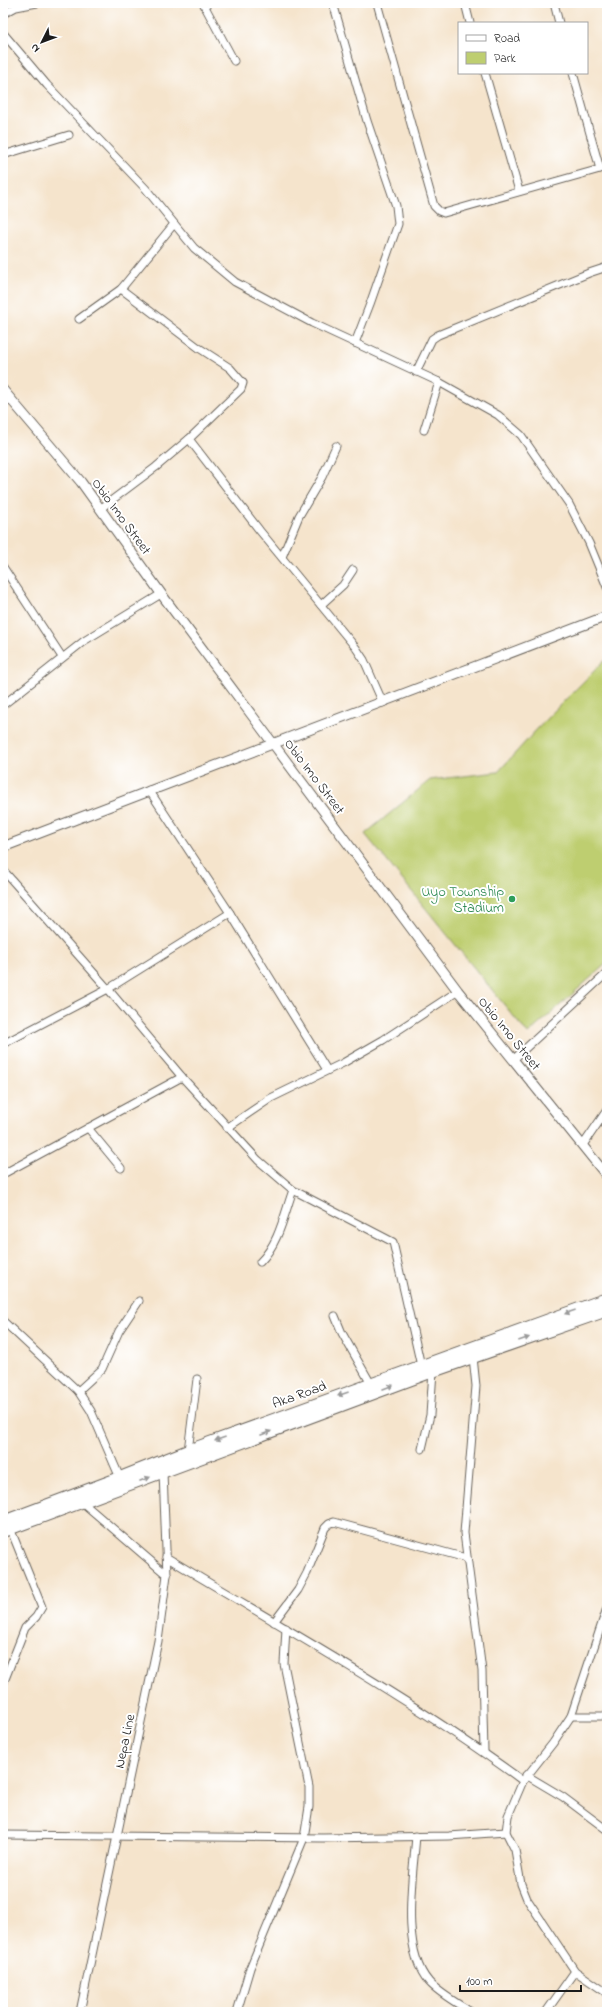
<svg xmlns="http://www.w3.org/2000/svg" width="610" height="2015" font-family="'Indie Flower',sans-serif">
	<rect width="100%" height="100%" fill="#fff"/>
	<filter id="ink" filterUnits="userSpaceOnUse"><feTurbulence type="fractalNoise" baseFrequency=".025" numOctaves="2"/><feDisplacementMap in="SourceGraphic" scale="8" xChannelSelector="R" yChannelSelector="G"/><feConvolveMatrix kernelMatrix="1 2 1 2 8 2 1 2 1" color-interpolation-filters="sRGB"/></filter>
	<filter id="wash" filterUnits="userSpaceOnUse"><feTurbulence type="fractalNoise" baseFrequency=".012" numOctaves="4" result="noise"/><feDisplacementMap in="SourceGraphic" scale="16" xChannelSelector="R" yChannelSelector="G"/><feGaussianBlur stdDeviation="0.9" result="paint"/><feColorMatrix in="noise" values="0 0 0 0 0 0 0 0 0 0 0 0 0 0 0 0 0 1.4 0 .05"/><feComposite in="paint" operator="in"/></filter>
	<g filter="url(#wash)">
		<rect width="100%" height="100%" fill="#f5e4cc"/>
		<!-- green -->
		<path fill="#bece70" stroke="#6d7546" d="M607,658V963L528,1034L365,834L430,780L498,772L549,716Z"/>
	</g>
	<g filter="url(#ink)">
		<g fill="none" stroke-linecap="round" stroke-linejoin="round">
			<defs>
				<g id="minor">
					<path d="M203,3L234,61"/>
					<path d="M333,3L367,121L396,206L398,224L370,304L355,343"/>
					<path d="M377,3L434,206L439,211L444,213L607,167"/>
					<path d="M465,3L470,23"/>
					<path d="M554,3L559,23"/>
					<path d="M3,14L16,7L37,3"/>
					<path d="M3,33L47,85L146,189L194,248L235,282L312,323L439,382L498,415L521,435L569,504L589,543L607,587"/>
					<path d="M485,73L519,191"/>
					<path d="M573,73L600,169"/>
					<path d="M3,155L69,135"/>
					<path d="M79,319L121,289L174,224"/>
					<path d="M416,372L432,339L438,335L589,273L607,267"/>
					<path d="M424,430L439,382"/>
					<path d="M189,439L260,531L356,648L364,660L383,703"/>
					<path d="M100,509L156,467L189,439L241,389L243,383L230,368L199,348L121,289"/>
					<path d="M282,557L299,516L322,477L336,446"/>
					<path d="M3,567L62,657"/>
					<path d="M321,605L343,585L353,570"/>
					<path d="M3,705L84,641L161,594"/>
					<path d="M149,790L230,913L327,1070"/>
					<path d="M3,870L108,989L182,1077L258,1160L293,1190L393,1242L421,1366"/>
					<path d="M3,1044L108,989L230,913"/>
					<path d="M514,1059L607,973"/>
					<path d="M88,1128L121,1168"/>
					<path d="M227,1128L271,1098L343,1063L383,1040L458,991"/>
					<path d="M583,1145L607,1110"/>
					<path d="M3,1174L182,1077"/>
					<path d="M260,1262C279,1243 284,1215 293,1190"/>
					<path d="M335,1316L342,1333L371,1384"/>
					<path d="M3,1321L78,1391L91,1411L120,1478"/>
					<path d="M473,1357L476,1386L464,1533L482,1671L484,1752"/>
					<path d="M78,1391L102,1369L119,1331L139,1301"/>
					<path d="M422,1449L430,1415L433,1371"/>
					<path d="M188,1451L197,1379"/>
					<path d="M82,1502L167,1575"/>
					<path d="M166,1557C285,1629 410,1698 523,1781L508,1816L506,1832L515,1850L521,1884L527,1899L575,1971L607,1993"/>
					<path d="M274,1622L298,1590L307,1573L325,1528L329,1524L334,1522L466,1558"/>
					<path d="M3,1684L25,1628L36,1617L42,1607L10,1528"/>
					<path d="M571,1716H607"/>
					<path d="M526,1775L563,1797L607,1830"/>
					<path d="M523,1781L553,1743L571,1716L607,1608"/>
					<path d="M3,1835L323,1838L449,1836L506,1832"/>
					<path d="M416,1836C413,1876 400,1949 429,1982C440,1994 457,2003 471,2012"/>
					<path d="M80,2012L158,1641L167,1575L163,1472"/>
					<path d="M237,2012L250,1968L304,1838L309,1807V1787L284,1664L286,1628"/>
					<path d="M546,2012L575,1971"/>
				</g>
				<g id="tertiary">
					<path d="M3,390L81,482L165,599L458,991L607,1176"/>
					<path d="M3,847L607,616"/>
				</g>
				<g id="primary">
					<path d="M3,1522L120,1478L188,1451L607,1299"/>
					<path d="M3,1531L433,1371L607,1310"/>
				</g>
			</defs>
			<!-- minor casing -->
			<use href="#minor" stroke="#68625a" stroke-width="9"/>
			<!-- tertiary casing -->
			<use href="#tertiary" stroke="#68625a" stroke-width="11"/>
			<!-- primary casing -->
			<use href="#primary" stroke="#68625a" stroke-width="14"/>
			<!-- minor -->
			<use href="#minor" stroke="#fff" stroke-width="7"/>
			<!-- tertiary -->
			<use href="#tertiary" stroke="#fff" stroke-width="9"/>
			<!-- primary -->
			<use href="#primary" stroke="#fff" stroke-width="12"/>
		</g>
		<!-- one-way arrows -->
		<defs><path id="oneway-solid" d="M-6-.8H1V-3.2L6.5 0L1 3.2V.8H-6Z"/></defs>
		<g fill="#999">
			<use href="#oneway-solid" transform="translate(570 1312) rotate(160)"/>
			<use href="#oneway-solid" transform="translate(524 1339) rotate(-19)"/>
			<use href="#oneway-solid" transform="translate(388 1387) rotate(-21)"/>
			<use href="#oneway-solid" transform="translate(343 1394) rotate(160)"/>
			<use href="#oneway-solid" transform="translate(266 1433) rotate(-21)"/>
			<use href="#oneway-solid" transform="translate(220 1439) rotate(160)"/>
			<use href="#oneway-solid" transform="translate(145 1479) rotate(-21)"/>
		</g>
	</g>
	<!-- markers -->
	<circle fill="#2e9e5b" stroke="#fff" stroke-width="1.5" cx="512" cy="899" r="4"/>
	<g text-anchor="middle" stroke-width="4" stroke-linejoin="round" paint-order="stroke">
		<!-- street labels -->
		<g font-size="14" fill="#1c1c1c" stroke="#fff">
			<text transform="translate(122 516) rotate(54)" y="5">Obio Imo Street</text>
			<text transform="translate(315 776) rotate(53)" y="5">Obio Imo Street</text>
			<text transform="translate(510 1033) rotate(51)" y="5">Obio Imo Street</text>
			<text transform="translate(299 1394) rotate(-20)" y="5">Aka Road</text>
			<text transform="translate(124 1741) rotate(-78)" y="5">Nepa Line</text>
		</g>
		<!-- leisure labels -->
		<g font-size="14" fill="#27864d" stroke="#fff" text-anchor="end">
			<text x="504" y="896">Uyo Township<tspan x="504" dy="16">Stadium</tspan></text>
		</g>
	</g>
	<!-- margin -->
	<rect width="610" height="2015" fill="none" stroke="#fff" stroke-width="16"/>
	<!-- legend -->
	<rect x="458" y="22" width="130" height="52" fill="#ffffff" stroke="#a4a4a4"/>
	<rect x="466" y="35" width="20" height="6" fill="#ffffff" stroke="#a4a4a4"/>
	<text x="494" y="42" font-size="12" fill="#1c1c1c">Road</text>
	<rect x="466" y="52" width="20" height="12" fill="#bece70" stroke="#a4a4a4"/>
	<text x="494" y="62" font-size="12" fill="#1c1c1c">Park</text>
	<!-- north arrow -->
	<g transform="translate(42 42) rotate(228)" stroke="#ffffff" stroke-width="3" paint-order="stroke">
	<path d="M0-3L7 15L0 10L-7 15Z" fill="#1c1c1c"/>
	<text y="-6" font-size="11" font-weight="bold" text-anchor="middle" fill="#1c1c1c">N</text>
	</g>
	<!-- scale -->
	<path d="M460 1985v6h121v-6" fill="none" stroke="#1c1c1c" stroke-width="2"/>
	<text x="466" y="1985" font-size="12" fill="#1c1c1c" stroke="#ffffff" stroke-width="3" paint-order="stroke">100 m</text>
</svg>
